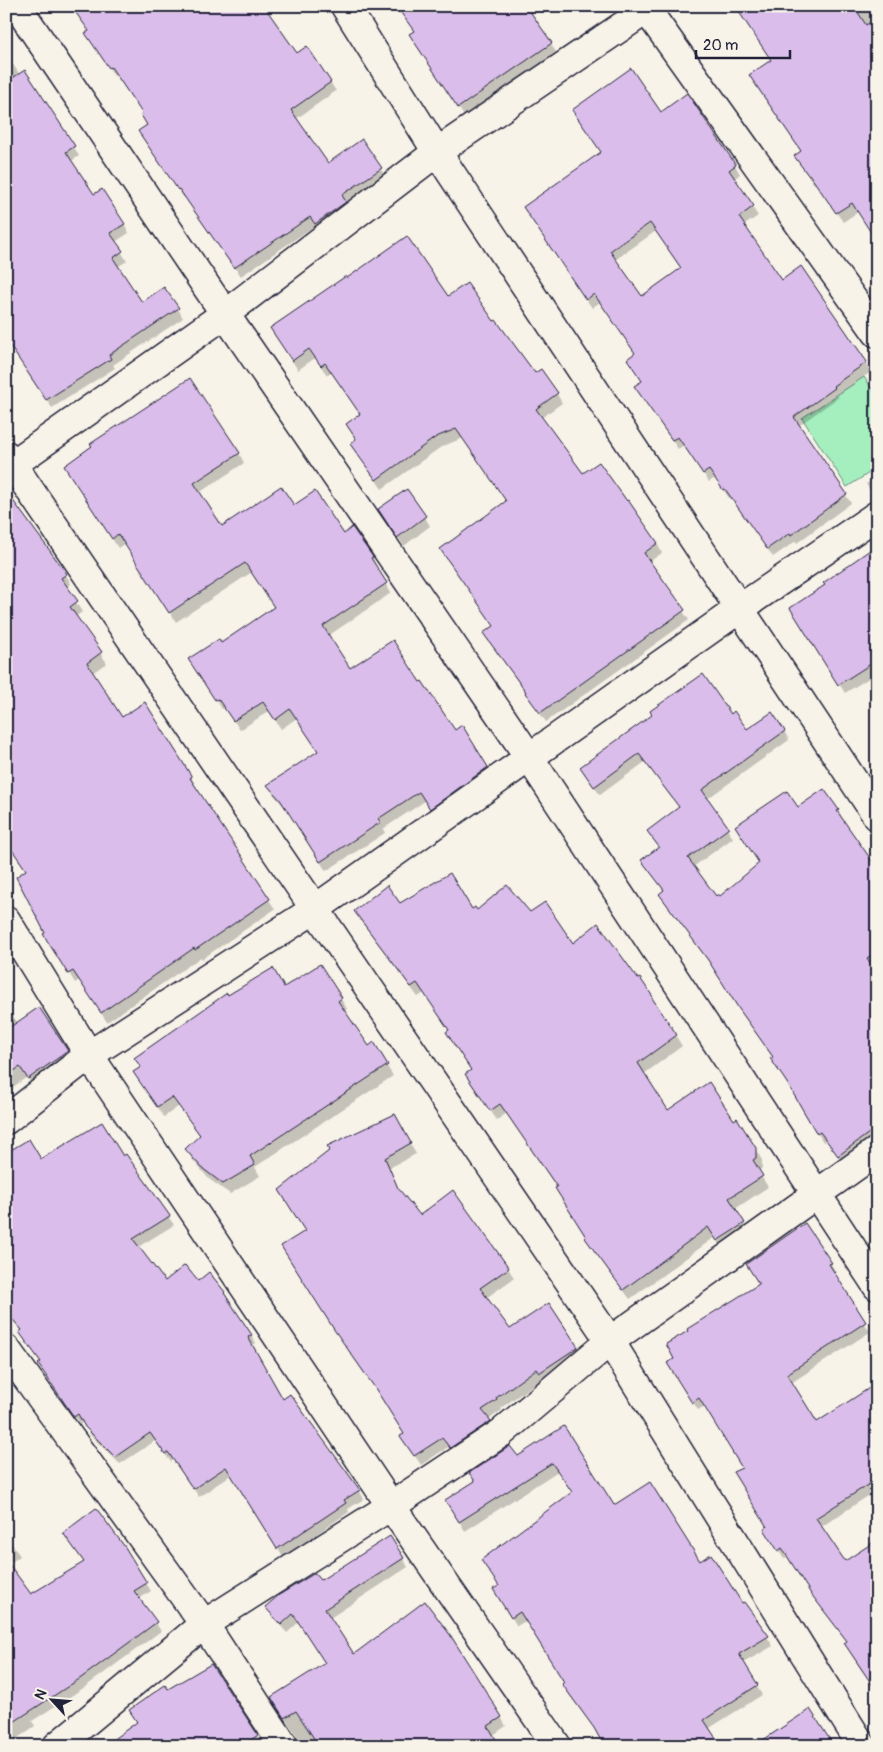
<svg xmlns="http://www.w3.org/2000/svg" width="883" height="1752" font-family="Pangolin,sans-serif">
	<rect width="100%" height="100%" fill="#f7f3e8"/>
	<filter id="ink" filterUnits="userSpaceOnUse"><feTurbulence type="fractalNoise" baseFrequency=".02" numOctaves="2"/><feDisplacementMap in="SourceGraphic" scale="10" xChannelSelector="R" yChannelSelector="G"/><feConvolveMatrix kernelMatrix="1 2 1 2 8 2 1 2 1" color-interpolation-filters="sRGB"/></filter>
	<g filter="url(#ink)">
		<!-- green -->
		<path fill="#a5efbe" stroke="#64887c" d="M864,377L877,396V468L847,487L802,418Z"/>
		<!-- shadow -->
		<g fill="#0003" fill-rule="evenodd">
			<path d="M401,6H525L556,52L464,116L416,43L415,32Z"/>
			<path d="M736,6H856L859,10L864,6H877V240L858,212L843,222L816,183L814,184L801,166L796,156L802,152L756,86L772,61Z"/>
			<path d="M92,43L297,55L330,82L336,91L296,119L327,164L380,168L386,177L322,233L316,225L241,276L185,197L184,198L145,141L148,125L143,114L117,75L115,77Z"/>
			<path d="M6,54L20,75L24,72L74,147L79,156L71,161L93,196L124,224L129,233L115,242L127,261L117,267L141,304L178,309L183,318L113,365L115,368L52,408L6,339Z"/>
			<path d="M661,113L735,165L740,174L734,179L758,216L743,226L782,281L800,268L871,372L837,395L839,397L798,426L851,503L797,543L796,541L773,557L731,497L729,498L715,478L709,482L684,445L678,449L641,395L643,381L636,354L600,302L592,308L530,216ZM656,231L682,269L641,297L615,260Z"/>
			<path d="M448,298L557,394L562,403L541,418L583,475L657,543L662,553L649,562L689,620L546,722L485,634L494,627L507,502L463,438L441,447L382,489L357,453L361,415L331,372L327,375L315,358L298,370L277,338Z"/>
			<path d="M239,453L244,463L199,493L221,527L293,507L343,535L372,557L377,567L376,568L391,593L328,636L350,669L419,684L455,732L462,727L493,778L436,818L425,801L383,829L385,833L326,871L288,811L274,795L268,786L319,752L297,718L281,729L269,711L240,730L225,708L222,709L196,669L221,645L275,608L252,572L176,622L125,543L118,548L72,476Z"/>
			<path d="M877,477V501L866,484Z"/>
			<path d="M6,515L66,575L71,584L67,587L82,612L75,617L107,663L92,673L121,719L191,777L196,787L195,788L275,909L202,959L201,957L107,1022L79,980L75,983L45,933L27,871Z"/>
			<path d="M425,517L430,526L404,546L385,519Z"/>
			<path d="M877,547V673L845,693L797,618L827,586Z"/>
			<path d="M730,716L747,731H784L789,740L707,799L733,838L693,867L716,897H719L761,864L798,808L838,810L843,819L842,820L877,870V964L872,968L877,976V1140L844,1164L826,1140L823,1142L774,1058L714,969L666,903L661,894L664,891L643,860L660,848L680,808L645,762L600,795L581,767Z"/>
			<path d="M877,729V737L873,731Z"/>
			<path d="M400,904L477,912L530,914L573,945L638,980L652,997L682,1046L644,1074L668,1111L734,1121L755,1149L762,1160V1168L758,1171L768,1187L735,1209L750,1234L724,1251L715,1237L630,1299L593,1249L557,1188L507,1113L497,1120L472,1085L466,1075L472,1071L450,1031L424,993L418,997L361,921L355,911Z"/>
			<path d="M320,965L347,1009L344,1011L368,1047L373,1044L393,1076L255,1167L260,1176L230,1194L209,1179L192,1159L186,1149L201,1137L179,1106L164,1117L141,1082L228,997L284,988Z"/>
			<path d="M6,1007L18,1023L37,1010L73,1063L36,1090L27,1077L6,1092Z"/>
			<path d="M394,1116L416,1154L389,1168L400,1193L419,1217L508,1268L514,1278L486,1298L510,1331L577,1347L583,1357L545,1382L543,1378L501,1408L502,1410L488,1420L495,1432L456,1457L448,1447L421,1465L408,1446L405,1434L306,1231Z"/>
			<path d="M126,1156L174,1225L138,1247L165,1282L198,1283L224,1292L256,1343L252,1346L282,1401L359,1490L364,1499L348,1509L349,1512L283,1557L232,1474L199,1497L173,1459L171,1462L155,1441L120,1464L91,1436L83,1422L80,1424L45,1373L42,1363L25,1341L21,1332L22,1331L6,1313V1170L40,1161L123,1158Z"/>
			<path d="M877,1199V1208L873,1201Z"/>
			<path d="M805,1224L831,1264L836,1272L833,1273L870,1332L791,1383L817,1423L877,1384V1510L868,1496L821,1527L863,1670L862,1671L850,1652L848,1642L818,1603L788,1556L784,1559L771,1538L768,1527L743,1469L705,1406L698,1410L674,1372L760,1285Z"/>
			<path d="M563,1428L614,1507L700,1563L742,1605L767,1637L773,1646L743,1663L762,1695L708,1729L599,1734L568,1693L563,1684L565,1683L527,1620L517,1626L500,1599V1587L573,1493L558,1471L465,1531L447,1501L475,1482L470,1474L517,1458Z"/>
			<path d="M64,1533L124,1548L151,1591L139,1599L161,1631L85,1687L32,1721L35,1726L6,1746V1535L20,1556L8,1565L31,1595L85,1563Z"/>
			<path d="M390,1537L408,1567L330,1618L354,1656L501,1717L506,1726L492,1736L499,1746H301L299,1739L277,1706L326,1663L299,1622L287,1633L272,1616L267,1607L321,1582Z"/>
			<path d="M211,1666L264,1746H106L138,1723L130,1711Z"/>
		</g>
		<!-- building -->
		<g fill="#dabdea" stroke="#22223b" fill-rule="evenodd">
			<path d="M71,6H264L297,53L307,46L331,82L291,110L328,163L362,139L382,168L342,195L346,202L315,224L310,217L234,268L179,189L178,190L138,131L147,125L141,115L142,113L111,67L109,68L85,33L89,31Z"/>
			<path d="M396,6L527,7L552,43L458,108L409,34L414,31Z"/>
			<path d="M735,6H854L866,25L877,18V242L852,203L836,213L809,174L808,175L794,156L801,151L749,75L771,60Z"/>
			<path d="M631,68L661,112L687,93L736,165L729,170L754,206L739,217L782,280L801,266L867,362L833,386L835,388L794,417L847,494L791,535L790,533L767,549L725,489L723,490L709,470L703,474L678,437L672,440L634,386L642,381L627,359L635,353L594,294L586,300L523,207L601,152L572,110ZM650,223L681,268L642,296L610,251Z"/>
			<path d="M25,70L75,146L66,152L94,194L102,189L125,224L110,233L123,251L113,258L142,302L164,287L179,308L109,355L111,359L46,400L6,340V82Z"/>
			<path d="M407,236L448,296L467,283L494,321L496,320L535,373L541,369L558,393L536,409L583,473L599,462L627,501L628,500L658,543L644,553L685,610L540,713L525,693L526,692L483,633L494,626L440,549L506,501L456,429L436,437L376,480L350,444L356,439L346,424L360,414L325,363L321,366L309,349L292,361L270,328L346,276L347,278Z"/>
			<path d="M190,378L240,453L194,483L222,526L281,486L294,505L315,491L344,534L352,527L373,557L371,558L387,583L323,626L350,668L393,640L420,682L422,681L455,730L462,725L488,767L430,809L419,792L378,819L381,822L320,862L281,801L267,785L318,751L290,709L275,720L263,702L233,721L218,699L215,700L188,659L219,639L221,643L274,607L245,563L169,613L118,534L112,539L64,466L92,446L90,444Z"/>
			<path d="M407,489L426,516L397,538L378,509Z"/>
			<path d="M6,491L67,574L61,578L78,601L70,607L102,652L87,663L122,717L145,702L192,777L190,778L270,899L195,950L194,948L101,1013L73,971L68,974L43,934L45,933L16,877L26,870L6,841Z"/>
			<path d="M877,545V660L838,685L790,608L825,585L823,583Z"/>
			<path d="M703,674L731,714L734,711L747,729L772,712L785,731L702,790L729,828L688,858L716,896L718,894L720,896L759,863L735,826L787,791L798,807L824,789L839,810L837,811L877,868V952L867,958L877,973V1127L838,1156L820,1132L817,1134L787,1083L770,1058L773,1057L739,1009L708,960L659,894L664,890L641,860L659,847L647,831L679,807L639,754L594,787L580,767L652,715L650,711Z"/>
			<path d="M450,873L472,909L475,907L477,910L507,885L530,912L545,902L573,943L598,923L638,979L640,978L653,997L652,998L677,1035L638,1063L668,1110L709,1082L734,1120L737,1118L756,1148V1158L753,1160L763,1176L729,1198L745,1223L717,1241L708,1227L623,1290L585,1238L586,1237L555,1188L557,1187L500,1104L490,1111L465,1074L471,1070L446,1032L449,1030L417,983L411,987L354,911L387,885L400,903Z"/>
			<path d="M320,964L342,998L338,1001L369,1046L374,1042L388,1065L250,1156L255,1165L223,1184L202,1168L185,1149L200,1135L172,1097L157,1107L133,1072L141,1067L134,1058L227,993L228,995L273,968L284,987Z"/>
			<path d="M39,1007L68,1051L28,1079L20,1067L6,1076V1030Z"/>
			<path d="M395,1114L411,1143L385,1158L398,1188L420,1215L453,1190L509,1268L480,1288L510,1329L549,1303L578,1347L539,1373L536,1369L496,1398L497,1400L482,1410L491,1421L450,1448L442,1438L414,1456L400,1436L404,1434L375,1388L335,1331L281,1246L305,1231L279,1190L330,1150L327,1146Z"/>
			<path d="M102,1122L123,1156L126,1154L170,1216L133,1239L165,1281L185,1265L198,1281L209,1272L225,1292L224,1293L252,1335L248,1337L283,1399L290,1394L360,1490L344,1500L346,1503L277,1549L226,1467L193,1489L168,1452L165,1454L150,1433L115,1457L85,1427L78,1414L74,1417L38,1364L41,1362L19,1332L22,1330L6,1312V1153L29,1139L41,1159Z"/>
			<path d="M805,1223L832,1263L829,1264L866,1322L787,1374L817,1422L877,1383V1479L816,1518L845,1561L877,1540V1692L844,1643L847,1641L811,1594L782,1548L778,1551L764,1529L767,1527L733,1472L742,1468L699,1398L692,1403L667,1363L674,1359L666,1344L688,1331L687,1329L759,1284L746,1264Z"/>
			<path d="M564,1426L614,1505L650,1482L700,1561L711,1554L742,1603L744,1602L769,1636L739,1654L758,1685L704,1720L721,1746H604L594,1728L562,1684L564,1682L520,1612L511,1618L493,1589L499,1586L481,1560L572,1492L552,1463L459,1522L445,1500L475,1481L469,1473L510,1446L518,1456Z"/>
			<path d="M96,1508L125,1547L147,1583L134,1591L157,1622L81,1678L6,1727V1560L31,1594L84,1562L63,1533Z"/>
			<path d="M390,1536L404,1558L325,1609L354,1654L425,1601L451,1636L502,1717L488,1726L500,1746H319L296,1711L284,1718L271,1697L325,1663L293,1614L281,1625L265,1607L279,1595L315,1573L321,1580Z"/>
			<path d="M211,1664L258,1735L242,1746H104L137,1722L129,1710L165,1685L168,1689Z"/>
			<path d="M810,1709L834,1746H754Z"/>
		</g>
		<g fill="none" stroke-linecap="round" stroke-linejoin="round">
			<defs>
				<g id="minor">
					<path d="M17,6L225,314L529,757L877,1286"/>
					<path d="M345,6L437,152L877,816"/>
					<path d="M644,6L877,333"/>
					<path d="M6,455L315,909L610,1341L862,1746"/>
					<path d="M6,469L225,314L437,152L652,6"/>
					<path d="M6,1120L89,1055L315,909L739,609L877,515"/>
					<path d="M6,1349L204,1624L284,1746"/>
					<path d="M57,1746L204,1624L391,1506L501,1433L610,1341L877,1151"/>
				</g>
				<path id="tertiary" d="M6,920L89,1055L391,1506L557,1746"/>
			</defs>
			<!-- minor casing -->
			<use href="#minor" stroke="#22223b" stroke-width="31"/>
			<!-- tertiary casing -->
			<use href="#tertiary" stroke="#22223b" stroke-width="31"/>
			<!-- minor -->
			<use href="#minor" stroke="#f7f3e8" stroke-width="28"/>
			<!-- tertiary -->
			<use href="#tertiary" stroke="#f7f3e8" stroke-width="28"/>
		</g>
	</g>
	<!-- margin -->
	<rect width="883" height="1752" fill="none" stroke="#f7f3e8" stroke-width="25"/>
	<rect x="12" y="12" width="858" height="1727" fill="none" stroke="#22223b" stroke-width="2" filter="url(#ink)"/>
	<!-- north arrow -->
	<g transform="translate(52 1700) rotate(296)" stroke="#f7f3e8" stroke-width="4" paint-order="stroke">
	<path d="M0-4L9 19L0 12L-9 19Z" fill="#22223b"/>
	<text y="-8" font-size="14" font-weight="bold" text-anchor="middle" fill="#22223b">N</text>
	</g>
	<!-- scale -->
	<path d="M696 50v8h94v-8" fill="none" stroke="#22223b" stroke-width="2.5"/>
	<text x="703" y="50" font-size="15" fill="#22223b" stroke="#f7f3e8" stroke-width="4" paint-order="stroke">20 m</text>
</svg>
